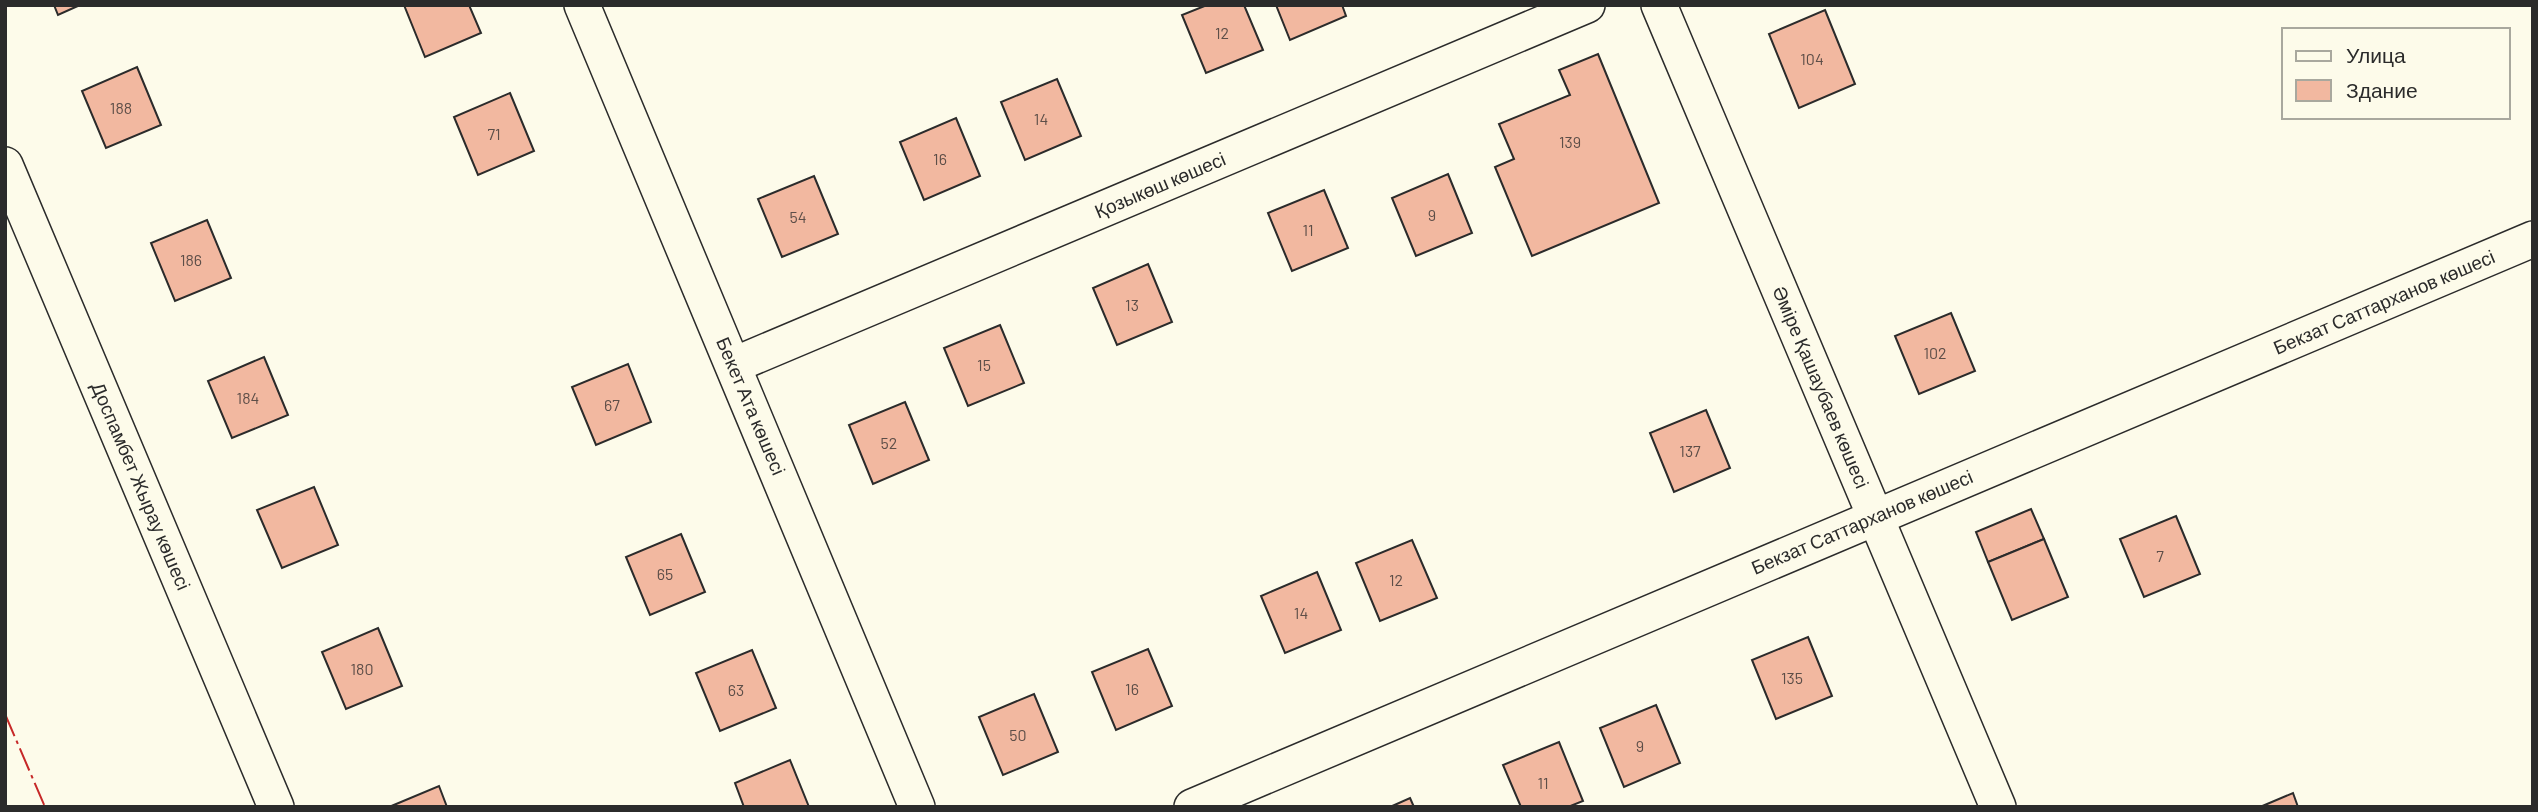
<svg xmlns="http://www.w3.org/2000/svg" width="2538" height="812" font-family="Barlow,sans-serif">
	<rect width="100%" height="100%" fill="#fdfbea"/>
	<!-- building -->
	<g fill="#f2b8a0" stroke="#2b2b2b" stroke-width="2">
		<path d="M54,5H80L58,15Z"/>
		<path d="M404,5H469L481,33L425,57Z"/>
		<path d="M1207,5H1244L1263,50L1206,73L1182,15Z"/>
		<path d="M1276,5H1342L1346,16L1290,40Z"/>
		<path d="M1825,10L1855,84L1799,108L1769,34Z"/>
		<path d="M1598,54L1659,203L1532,256L1495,167L1514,159L1499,124L1570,95L1559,70Z"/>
		<path d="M137,67L161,125L106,148L82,91Z"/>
		<path d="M1057,79L1081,136L1025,160L1001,102Z"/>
		<path d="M510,93L534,151L478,175L454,117Z"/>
		<path d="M956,118L980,176L924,200L900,142Z"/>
		<path d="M1448,174L1472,233L1416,256L1392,198Z"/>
		<path d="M814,176L838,234L782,257L758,199Z"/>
		<path d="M1324,190L1348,248L1292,271L1268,213Z"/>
		<path d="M207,220L231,278L175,301L151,243Z"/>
		<path d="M1148,264L1172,322L1117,345L1093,288Z"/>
		<path d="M1951,313L1975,371L1919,394L1895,336Z"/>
		<path d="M1000,325L1024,383L968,406L944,348Z"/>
		<path d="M264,357L288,415L232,438L208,381Z"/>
		<path d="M628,364L651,422L596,445L572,387Z"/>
		<path d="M905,402L929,460L873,484L849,425Z"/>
		<path d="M1706,410L1730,468L1674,492L1650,433Z"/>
		<path d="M314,487L338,545L282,568L257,510Z"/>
		<path d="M2031,509L2044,539L1988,562L1976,532Z"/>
		<path d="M2176,516L2200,574L2144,597L2120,539Z"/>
		<path d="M681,534L705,592L650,615L626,557Z"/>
		<path d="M2044,539L2068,597L2012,620L1988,562Z"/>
		<path d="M1412,540L1437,598L1380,621L1356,563Z"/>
		<path d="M1317,572L1341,630L1285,653L1261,596Z"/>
		<path d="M378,628L402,686L346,709L322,652Z"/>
		<path d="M1808,637L1832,696L1776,719L1752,660Z"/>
		<path d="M1148,649L1172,706L1116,730L1092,672Z"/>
		<path d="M752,650L776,708L720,731L696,673Z"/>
		<path d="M1034,694L1058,752L1003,775L979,717Z"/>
		<path d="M1656,705L1680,763L1624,787L1600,728Z"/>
		<path d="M1559,742L1583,801L1568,807H1521L1503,765Z"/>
		<path d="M790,760L809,807H744L735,783Z"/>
		<path d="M439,786L447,807H389Z"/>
		<path d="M2293,793L2298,807H2260Z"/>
		<path d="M1410,798L1414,807H1390Z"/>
	</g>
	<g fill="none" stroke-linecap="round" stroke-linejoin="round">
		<defs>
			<g id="minor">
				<path d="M582,5L917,807"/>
				<path d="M1659,5L1998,807"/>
				<path d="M5,165L276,807"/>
				<path d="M734,365L1587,5"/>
				<path d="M1192,807L2533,239"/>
			</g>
		</defs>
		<!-- minor casing -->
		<use href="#minor" stroke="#2b2b2b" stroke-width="38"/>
		<!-- minor -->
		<use href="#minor" stroke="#fdfbea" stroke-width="35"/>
		<!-- power -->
		<path stroke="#c62828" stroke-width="2" stroke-dasharray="24 5 3.5 5" stroke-linecap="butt" d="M5,714L45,807"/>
	</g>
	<g text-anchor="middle" stroke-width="5" stroke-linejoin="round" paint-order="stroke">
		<!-- number labels -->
		<g font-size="16" fill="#5d4e48">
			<text x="1222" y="39">12</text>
			<text x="1812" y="65">104</text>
			<text x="121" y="114">188</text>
			<text x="1041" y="125">14</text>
			<text x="494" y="140">71</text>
			<text x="1570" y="148">139</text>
			<text x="940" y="165">16</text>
			<text x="1432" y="221">9</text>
			<text x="798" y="223">54</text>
			<text x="1308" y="236">11</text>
			<text x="191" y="266">186</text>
			<text x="1132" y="311">13</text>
			<text x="1935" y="359">102</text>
			<text x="984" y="371">15</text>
			<text x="248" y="404">184</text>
			<text x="612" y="411">67</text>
			<text x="889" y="449">52</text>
			<text x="1690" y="457">137</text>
			<text x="2160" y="562">7</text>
			<text x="665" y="580">65</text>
			<text x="1396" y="586">12</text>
			<text x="1301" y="619">14</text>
			<text x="362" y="675">180</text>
			<text x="1792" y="684">135</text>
			<text x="1132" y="695">16</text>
			<text x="736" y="696">63</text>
			<text x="1018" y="741">50</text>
			<text x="1640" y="752">9</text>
			<text x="1543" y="789">11</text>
		</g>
		<!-- street labels -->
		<g font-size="19" fill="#2b2b2b" stroke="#fdfbea">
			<text transform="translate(1160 185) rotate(-23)" y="7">Қозыкөш көшесі</text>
			<text transform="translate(2384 302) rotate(-23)" y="7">Бекзат Саттарханов көшесі</text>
			<text transform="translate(1821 387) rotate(67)" y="7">Әміре Қашаубаев көшесі</text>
			<text transform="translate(751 406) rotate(67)" y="7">Бекет Ата көшесі</text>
			<text transform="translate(141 486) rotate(67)" y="7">Доспамбет Жырау көшесі</text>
			<text transform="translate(1862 522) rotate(-23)" y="7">Бекзат Саттарханов көшесі</text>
		</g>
	</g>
	<!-- border -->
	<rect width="2538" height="812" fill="none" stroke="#2b2b2b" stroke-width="14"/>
	<!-- legend -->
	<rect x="2282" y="28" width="228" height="91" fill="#fdfbea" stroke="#a9a89e" stroke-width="2"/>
	<rect x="2296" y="51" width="35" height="10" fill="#fdfbea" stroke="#a9a89e" stroke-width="2"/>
	<text x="2346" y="63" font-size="21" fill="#2b2b2b">Улица</text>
	<rect x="2296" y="80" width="35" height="21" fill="#f2b8a0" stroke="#a9a89e" stroke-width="2"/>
	<text x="2346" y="98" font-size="21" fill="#2b2b2b">Здание</text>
</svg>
